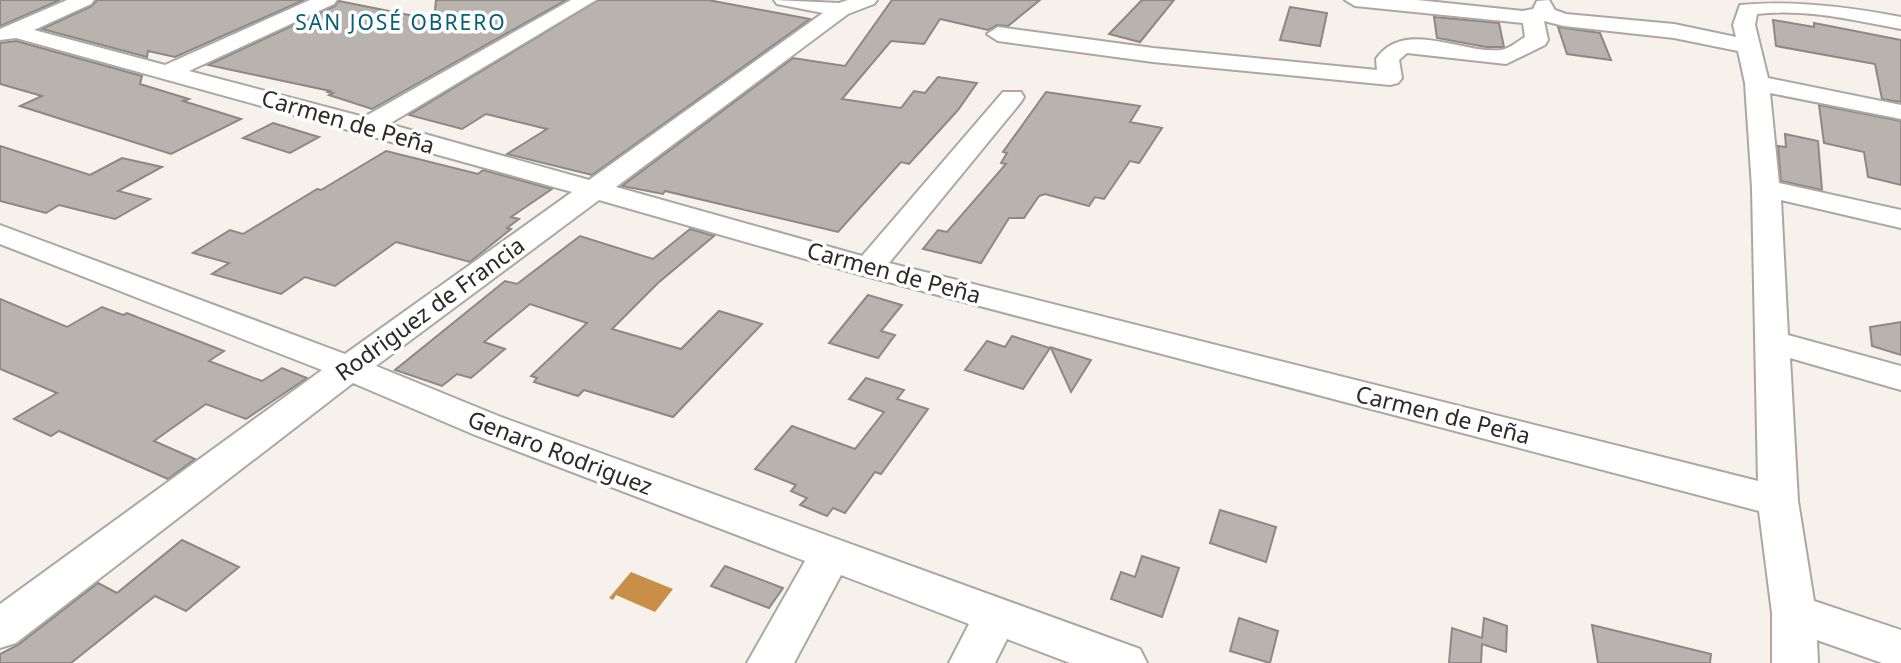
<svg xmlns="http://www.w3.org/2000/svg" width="1901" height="663" font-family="'Noto Sans',sans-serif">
	<rect width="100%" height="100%" fill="#f7f1ec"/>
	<!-- water -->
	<path fill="#c98f48" d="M631,572L673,589L655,612L616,595L613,600L609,598Z"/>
	<!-- building -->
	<g fill="#b8b3ae" stroke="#8d8883" stroke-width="2">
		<path d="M0,0H60L0,26Z"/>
		<path d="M97,0H304L175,57L148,51L147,57L42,29L92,6Z"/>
		<path d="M436,0H566L372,109L329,95L333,93L328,92L330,91L208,65L335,6L339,1L434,20Z"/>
		<path d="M598,0H708L810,19L592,175L507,154L547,129L486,114L462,129L409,115Z"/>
		<path d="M892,0H1040L1008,26L997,25L988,30L940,19L924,44L891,41L842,99L901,108L914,91L925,93L938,77L977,83L958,110L909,164L901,162L838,232L665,191L663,194L622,186L793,58L845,66Z"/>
		<path d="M1142,0H1174L1140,42L1109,34Z"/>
		<path d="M1290,7L1327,13L1320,46L1280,40Z"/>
		<path d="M1434,17L1499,23L1504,47H1486L1437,38Z"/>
		<path d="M1773,20L1814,27V23L1901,40V102L1882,99L1875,64L1776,46Z"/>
		<path d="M1558,27L1600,33L1611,60L1567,54Z"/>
		<path d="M16,41L142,76L140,84L189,99L183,101L241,119L171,154L20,106L42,96L0,84V43Z"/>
		<path d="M1046,92L1140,106L1130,122L1162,128L1139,163L1130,161L1104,199L1095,197L1089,206L1045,194L1039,196L1024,218H1009L981,263L923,249L938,230L947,232L1006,164L1001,163L1007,153L1003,152Z"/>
		<path d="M1819,105L1901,121V185L1868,177L1864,152L1824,143Z"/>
		<path d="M273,123L319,137L290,153L243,138Z"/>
		<path d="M1785,134L1818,141L1822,190L1781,181L1778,146L1786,147Z"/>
		<path d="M0,146L90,175L122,158L162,167L118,191L150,199L115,219L59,205L46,213L0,201Z"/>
		<path d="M386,151L478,174L483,170L552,189L511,217L519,219L507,228L511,229L470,262L396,242L335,286L305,277L281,294L212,274L229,263L193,253L230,230L243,234L317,189L321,190Z"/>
		<path d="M690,229L714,236L658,283L612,329L681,349L719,311L762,324L673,417L584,390L578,396L534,382L537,378L531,376L587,323L530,304L484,342L505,349L471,378L457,374L442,386L395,370L505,281L517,284L580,236L653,259Z"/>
		<path d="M868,295L902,305L881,331L895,335L878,358L829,343Z"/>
		<path d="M0,299L67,327L102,307L123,315L127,313L224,351L209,361L262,381L282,368L307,378L246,419L206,404L154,441L195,459L168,479L59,431L51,436L14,419L57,393L0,369Z"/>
		<path d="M1901,322V355L1872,346L1870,327Z"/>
		<path d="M1012,336L1050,348L1023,389L965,370L987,341L1005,347Z"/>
		<path d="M1050,347L1091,360L1071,392L1051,348Z"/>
		<path d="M866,378L904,390L897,399L928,409L881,474L875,472L845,513L833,508L827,516L800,505L807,498L791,491L796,485L755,469L792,426L855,449L884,412L849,399Z"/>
		<path d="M1220,510L1276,527L1266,562L1210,543Z"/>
		<path d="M182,540L239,567L186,611L155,596L71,663H0V654L18,645L98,583L117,593Z"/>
		<path d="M1142,556L1179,568L1162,617L1111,599L1121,572L1135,577Z"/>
		<path d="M725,566L783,588L769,608L711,586Z"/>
		<path d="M1239,618L1278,631L1270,663L1230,651Z"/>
		<path d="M1484,618L1507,626L1506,652L1482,644L1481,663H1449L1452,628L1482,638Z"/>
		<path d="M1592,625L1711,654L1710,663H1598Z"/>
	</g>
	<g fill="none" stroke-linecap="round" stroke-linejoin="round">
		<defs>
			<path id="minor" d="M67,0H94L91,4L34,30L165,65L310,0H337L334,4L189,71L364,117L571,0H596L389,124L589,180L823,13L777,4L774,0L839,3L848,0H877L874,4L848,14L616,187L862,256L1003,92H1021L1024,97L1021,102L889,263L1758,481L1752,188L1745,83L1738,51L1674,38L1564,26L1544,21L1548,40L1545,45L1506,64L1407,53L1399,60L1402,78L1398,83L1390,85L1153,62L998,41L987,34L998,27L1153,48L1377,70L1376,59C1404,18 1461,54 1501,50C1509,49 1518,41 1525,37L1523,23L1355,6L1345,0H1417L1523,11L1533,9L1537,1L1549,0L1555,10L1566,14L1674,24L1736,37L1733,25L1740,5C1792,0 1849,7 1901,17V29C1854,20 1805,8 1757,14L1755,25L1768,78L1901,105V119L1770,93L1779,183L1901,210V228L1781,200L1788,335L1901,366V390L1790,358L1798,501L1814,601L1901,630V663H1882L1817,640L1818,663H1772V613L1759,511L858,274L599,200L376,366L501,417L1140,649L1147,663H1070L1007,639L995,663H949L969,624L841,575L794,663H747L805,561L475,435L353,383L16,643L0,648V604L322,370L0,244V225L345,354L572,192L16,38L0,40V29Z"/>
		</defs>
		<!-- minor casing -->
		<use href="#minor" stroke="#aca7a2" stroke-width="4"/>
		<!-- minor -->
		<use href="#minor" fill="#fff" fill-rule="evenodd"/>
	</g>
	<g text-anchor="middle" stroke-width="7" stroke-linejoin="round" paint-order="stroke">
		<!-- far-neighbourhood labels -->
		<g font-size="21" letter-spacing="2" fill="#065f74" stroke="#fff">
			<text x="401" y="30">SAN JOSÉ OBRERO</text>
		</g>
		<!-- street labels -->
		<g font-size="23" fill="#2c2a28" stroke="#fff">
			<text transform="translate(348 122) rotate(16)" y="8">Carmen de Peña</text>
			<text transform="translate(894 273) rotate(15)" y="8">Carmen de Peña</text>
			<text transform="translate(430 309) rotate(-36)" y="8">Rodriguez de Francia</text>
			<text transform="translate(1443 415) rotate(14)" y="8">Carmen de Peña</text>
			<text transform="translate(560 453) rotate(21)" y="8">Genaro Rodriguez</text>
		</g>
	</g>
</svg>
